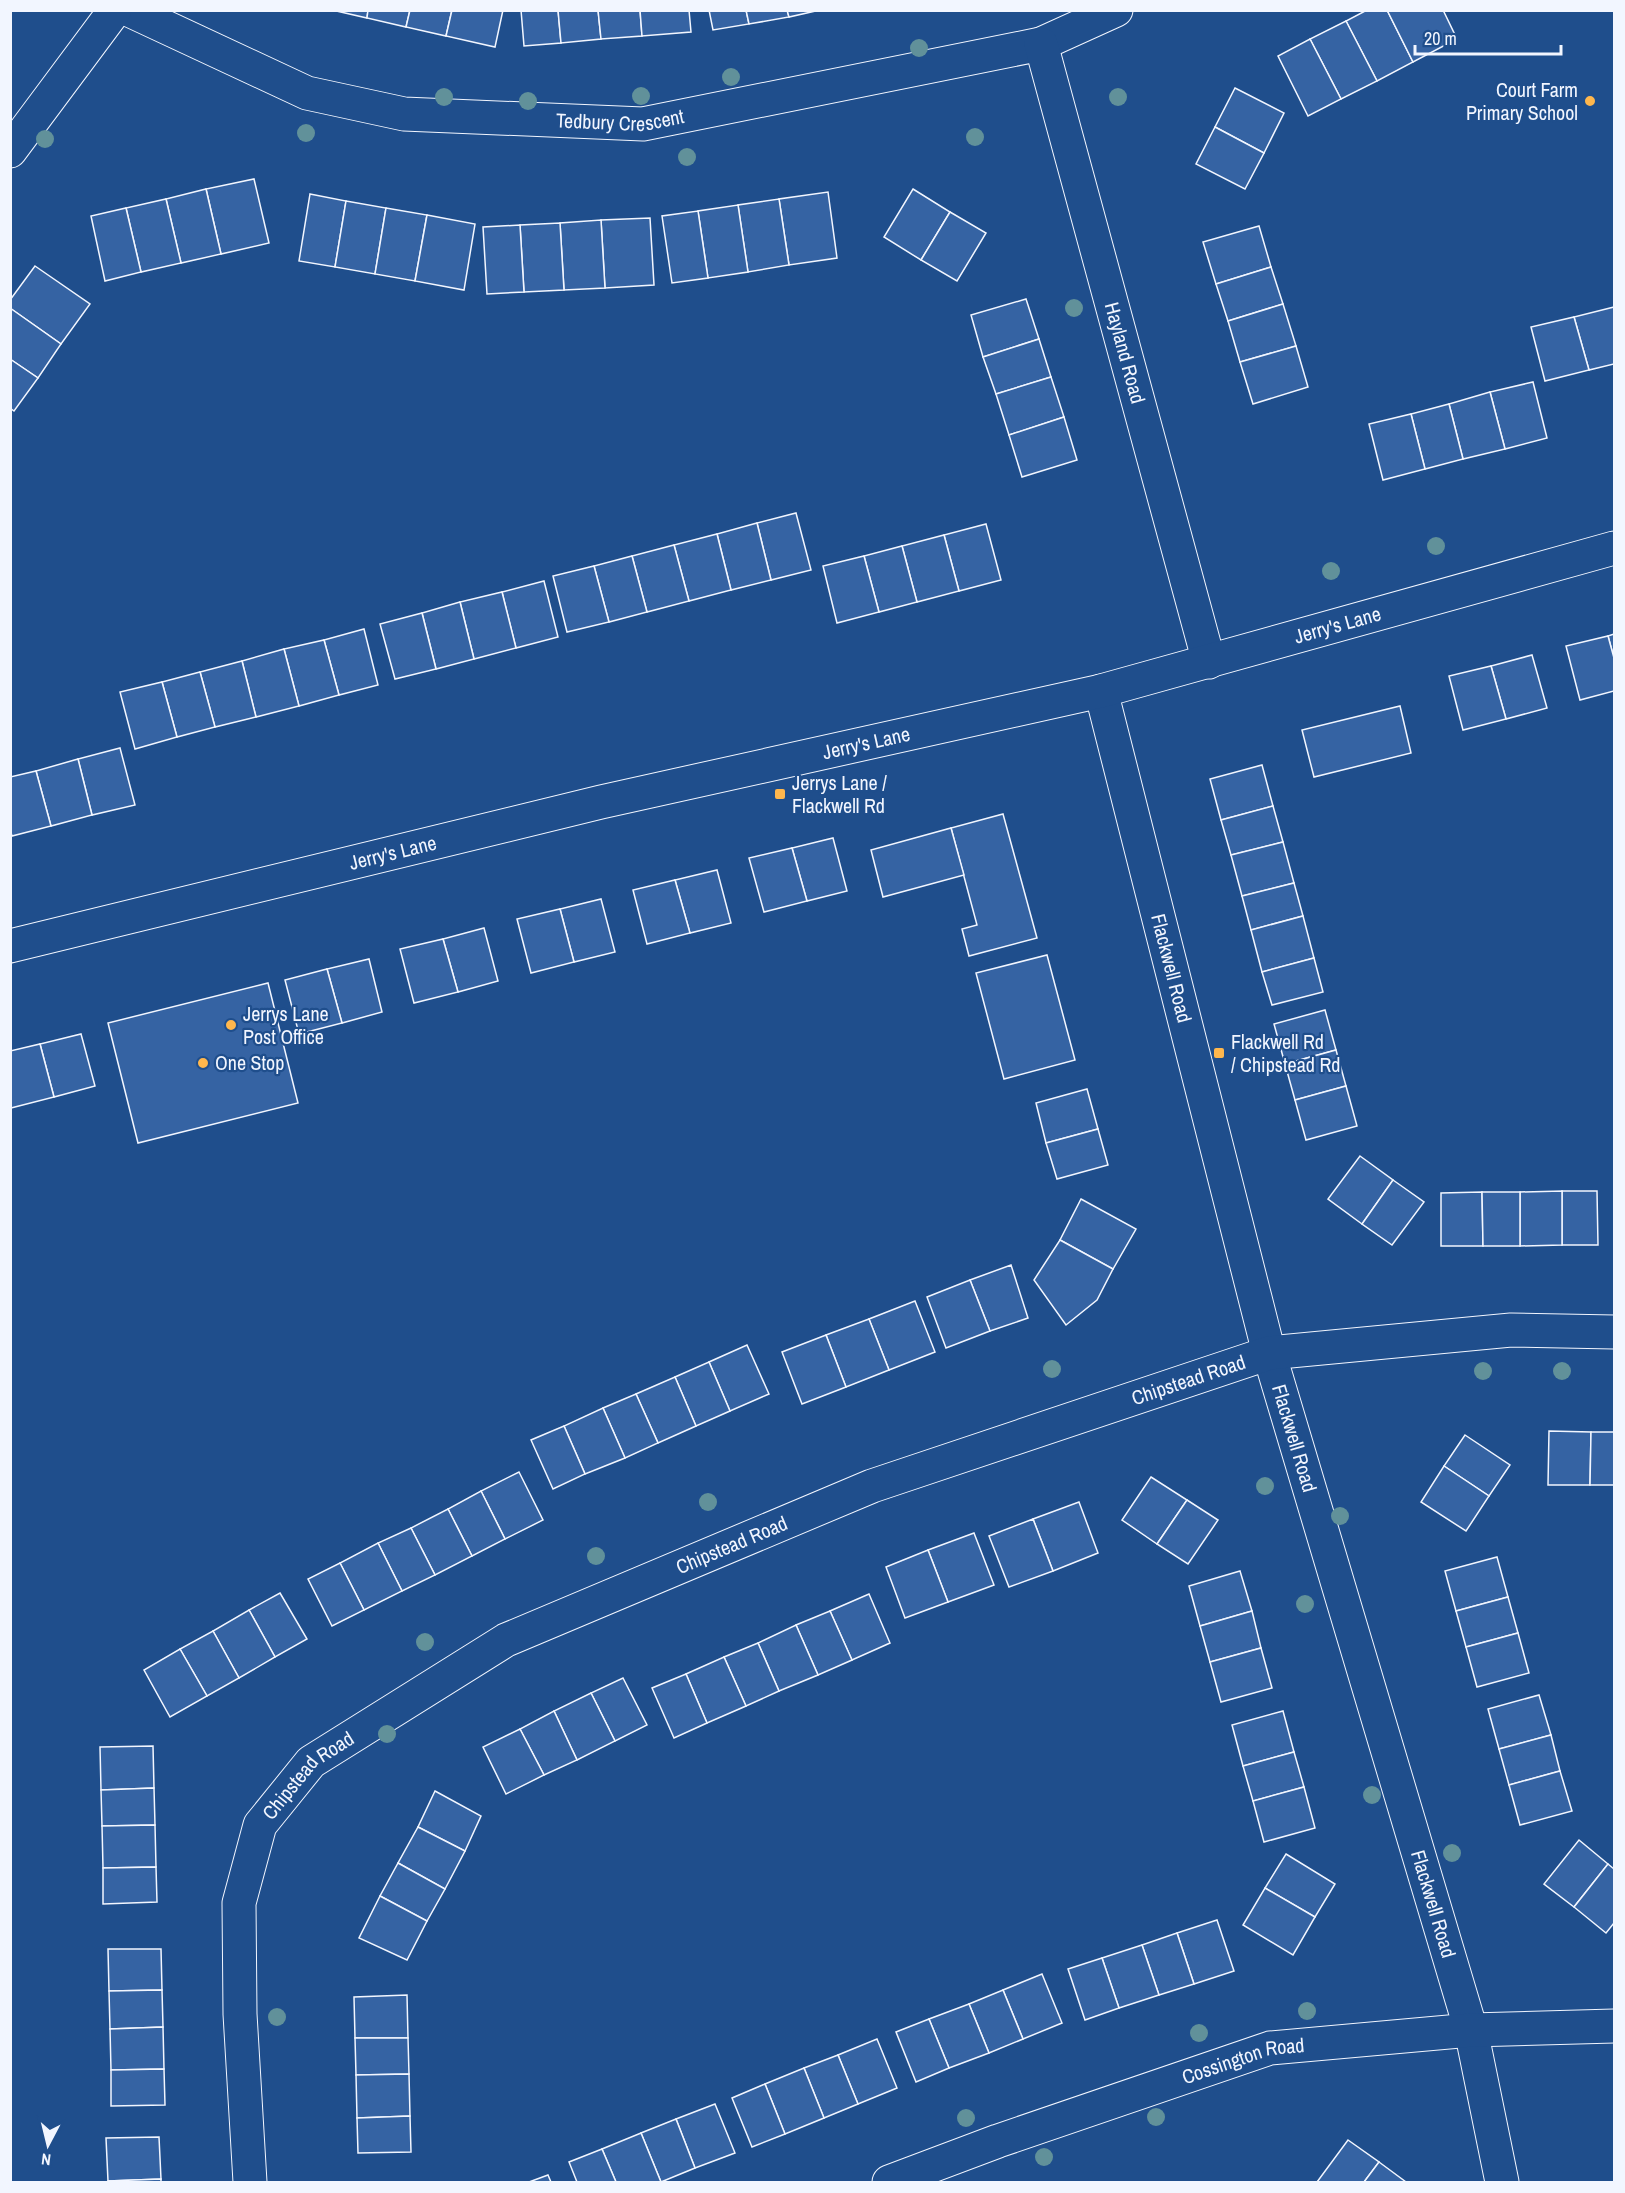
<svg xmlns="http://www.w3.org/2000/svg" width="1625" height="2193" font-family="'Archivo Narrow',sans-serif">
	<rect width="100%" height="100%" fill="#1f4e8c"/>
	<!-- building -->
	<g fill="#3563a3" stroke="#f2f6ff" stroke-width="1.5">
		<path d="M332,10H368L367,18Z"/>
		<path d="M368,10H410L406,27L367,18Z"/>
		<path d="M410,10H452L446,36L406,27Z"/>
		<path d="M452,10H503L495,47L446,36Z"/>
		<path d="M521,10H558L561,43L524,46Z"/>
		<path d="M558,10H598L601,39L561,43Z"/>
		<path d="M598,10H640L642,36L601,39Z"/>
		<path d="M640,10H689L691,32L642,36Z"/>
		<path d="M709,10H746L749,24L713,30Z"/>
		<path d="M746,10H787L789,17L749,24Z"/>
		<path d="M787,10H820L789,17Z"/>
		<path d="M1367,10H1387L1413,62L1377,81L1346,21Z"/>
		<path d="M1387,10H1443L1457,39L1413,62Z"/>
		<path d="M1346,21L1377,81L1341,99L1310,39Z"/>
		<path d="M1310,39L1341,99L1308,116L1278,56Z"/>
		<path d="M1235,88L1284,113L1264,153L1215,127Z"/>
		<path d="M1215,127L1264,153L1245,189L1196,164Z"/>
		<path d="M254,179L269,243L221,254L206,189Z"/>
		<path d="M206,189L221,254L181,263L166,199Z"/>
		<path d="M913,189L950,212L921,260L884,237Z"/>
		<path d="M828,192L837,258L789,265L779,199Z"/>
		<path d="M310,194L346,201L335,267L299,261Z"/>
		<path d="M166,199L181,263L141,272L126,208Z"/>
		<path d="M779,199L789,265L748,272L738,205Z"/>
		<path d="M346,201L386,208L375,274L335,267Z"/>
		<path d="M738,205L748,272L708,278L698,211Z"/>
		<path d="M126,208L141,272L105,281L91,216Z"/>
		<path d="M386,208L427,215L415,281L375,274Z"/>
		<path d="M698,211L708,278L672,283L662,216Z"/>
		<path d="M950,212L986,233L957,281L921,260Z"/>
		<path d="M427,215L475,224L464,290L415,281Z"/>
		<path d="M650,218L654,285L605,288L601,220Z"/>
		<path d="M601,220L605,288L564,290L560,223Z"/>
		<path d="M560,223L564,290L524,292L520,225Z"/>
		<path d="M520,225L524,292L487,294L483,227Z"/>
		<path d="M1259,226L1271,267L1216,284L1203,242Z"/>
		<path d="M35,266L90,304L61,344L10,308V300Z"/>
		<path d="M1271,267L1283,304L1228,321L1216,284Z"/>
		<path d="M1026,299L1039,339L983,357L971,315Z"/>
		<path d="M1283,304L1296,346L1240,362L1228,321Z"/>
		<path d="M1614,307V364L1589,370L1574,317Z"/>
		<path d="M10,308L61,344L38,378L10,359Z"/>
		<path d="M1574,317L1589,370L1545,381L1531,327Z"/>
		<path d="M1039,339L1051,377L996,394L983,357Z"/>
		<path d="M1296,346L1308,387L1253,404L1240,362Z"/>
		<path d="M10,359L38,378L14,411L10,408Z"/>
		<path d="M1051,377L1064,417L1009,435L996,394Z"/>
		<path d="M1533,382L1547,438L1505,449L1490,392Z"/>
		<path d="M1490,392L1505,449L1463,459L1449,404Z"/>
		<path d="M1449,404L1463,459L1425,469L1411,414Z"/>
		<path d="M1411,414L1425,469L1383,480L1369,424Z"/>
		<path d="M1064,417L1077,460L1022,477L1009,435Z"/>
		<path d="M796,513L811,570L771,580L757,523Z"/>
		<path d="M757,523L771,580L731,590L717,534Z"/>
		<path d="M986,524L1001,580L959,591L944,535Z"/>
		<path d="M717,534L731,590L689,601L674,545Z"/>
		<path d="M944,535L959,591L917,602L902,546Z"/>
		<path d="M674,545L689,601L647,612L632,556Z"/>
		<path d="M902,546L917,602L879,612L864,556Z"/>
		<path d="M632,556L647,612L609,622L594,566Z"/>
		<path d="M864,556L879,612L837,623L823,566Z"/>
		<path d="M594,566L609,622L567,632L553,576Z"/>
		<path d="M544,581L558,637L516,648L502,592Z"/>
		<path d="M502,592L516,648L474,659L460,602Z"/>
		<path d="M460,602L474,659L436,669L422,613Z"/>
		<path d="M422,613L436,669L395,679L380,624Z"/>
		<path d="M364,629L378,685L339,695L324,640Z"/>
		<path d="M1614,634V658L1608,636Z"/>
		<path d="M1608,636L1614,658V691L1580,700L1566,646Z"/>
		<path d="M324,640L339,695L299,706L284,649Z"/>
		<path d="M284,649L299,706L256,717L242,661Z"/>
		<path d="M1532,655L1547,708L1506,719L1491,666Z"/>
		<path d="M242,661L256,717L215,727L200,672Z"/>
		<path d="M1491,666L1506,719L1463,730L1449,676Z"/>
		<path d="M200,672L215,727L177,737L162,682Z"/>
		<path d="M162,682L177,737L135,749L120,692Z"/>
		<path d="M1400,706L1411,753L1314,777L1302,730Z"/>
		<path d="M120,748L135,805L92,815L78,759Z"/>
		<path d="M78,759L92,815L51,826L36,771Z"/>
		<path d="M1262,765L1273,806L1221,820L1210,779Z"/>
		<path d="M36,771L51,826L12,836L10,829V777Z"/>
		<path d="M1273,806L1283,842L1231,855L1221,820Z"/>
		<path d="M1003,814L1037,938L969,956L962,929L977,925L951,828Z"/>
		<path d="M951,828L964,875L883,897L871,850Z"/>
		<path d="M833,838L847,891L807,901L792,848Z"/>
		<path d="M1283,842L1294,883L1242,896L1231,855Z"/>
		<path d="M792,848L807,901L764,912L749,858Z"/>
		<path d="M717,870L731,923L690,933L675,880Z"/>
		<path d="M675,880L690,933L647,944L633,890Z"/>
		<path d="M1294,883L1303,916L1251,930L1242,896Z"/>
		<path d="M601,899L615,952L574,962L560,909Z"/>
		<path d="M560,909L574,962L531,973L517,919Z"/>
		<path d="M1303,916L1314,958L1262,972L1251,930Z"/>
		<path d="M484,928L498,981L458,992L443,939Z"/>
		<path d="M443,939L458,992L414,1003L400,949Z"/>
		<path d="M1047,955L1075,1060L1004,1079L976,973Z"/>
		<path d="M1314,958L1323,992L1272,1005L1262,972Z"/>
		<path d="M369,959L382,1012L342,1023L327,969Z"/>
		<path d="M327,969L342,1023L299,1034L285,980Z"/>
		<path d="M268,983L298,1103L138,1143L108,1023Z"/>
		<path d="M1325,1010L1336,1050L1285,1064L1274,1024Z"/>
		<path d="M81,1034L95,1086L54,1097L40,1044Z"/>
		<path d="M40,1044L54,1097L11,1108L10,1051Z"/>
		<path d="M1336,1050L1346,1086L1295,1100L1285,1064Z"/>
		<path d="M1346,1086L1357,1126L1306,1140L1295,1100Z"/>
		<path d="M1087,1089L1098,1129L1046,1143L1036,1103Z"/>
		<path d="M1098,1129L1108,1165L1057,1179L1046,1143Z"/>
		<path d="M1360,1156L1393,1180L1362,1224L1328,1199Z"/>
		<path d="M1393,1180L1424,1202L1392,1245L1362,1224Z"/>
		<path d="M1562,1191H1597L1598,1245H1562Z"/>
		<path d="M1562,1191V1245L1520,1246V1192Z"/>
		<path d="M1482,1192L1483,1246H1441V1193Z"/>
		<path d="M1482,1192H1520V1246H1483Z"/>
		<path d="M1081,1199L1136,1229L1113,1269L1060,1240Z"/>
		<path d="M1060,1240L1113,1269L1097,1300L1066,1325L1034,1280Z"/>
		<path d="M1011,1265L1028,1318L990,1331L970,1280Z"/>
		<path d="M970,1280L990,1331L946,1348L927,1297Z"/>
		<path d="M915,1301L935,1352L889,1370L869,1319Z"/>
		<path d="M869,1319L889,1370L846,1387L826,1335Z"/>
		<path d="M826,1335L846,1387L802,1404L782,1352Z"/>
		<path d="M747,1345L769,1394L730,1411L709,1362Z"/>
		<path d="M709,1362L730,1411L696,1426L675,1377Z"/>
		<path d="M675,1377L696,1426L658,1443L636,1394Z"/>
		<path d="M636,1394L658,1443L625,1458L603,1408Z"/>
		<path d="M603,1408L625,1458L585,1474L564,1426Z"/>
		<path d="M564,1426L585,1474L553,1489L531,1440Z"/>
		<path d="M1549,1431L1591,1432L1590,1485H1548Z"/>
		<path d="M1591,1432H1614V1485H1590Z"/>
		<path d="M1465,1435L1510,1465L1489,1496L1444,1466Z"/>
		<path d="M1444,1466L1489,1496L1466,1531L1421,1502Z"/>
		<path d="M519,1472L543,1520L505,1539L481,1491Z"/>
		<path d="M1151,1477L1187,1500L1157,1544L1122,1520Z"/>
		<path d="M481,1491L505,1539L472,1556L448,1509Z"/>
		<path d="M1187,1500L1218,1520L1188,1564L1157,1544Z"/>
		<path d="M1079,1502L1098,1553L1053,1571L1033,1519Z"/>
		<path d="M448,1509L472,1556L435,1575L411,1528Z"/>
		<path d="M1033,1519L1053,1571L1009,1587L989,1536Z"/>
		<path d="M411,1528L435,1575L402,1591L378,1543Z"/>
		<path d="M974,1533L994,1585L948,1602L928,1550Z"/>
		<path d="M378,1543L402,1591L364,1610L340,1563Z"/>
		<path d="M928,1550L948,1602L905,1618L886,1567Z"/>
		<path d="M1497,1557L1508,1597L1456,1611L1445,1571Z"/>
		<path d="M340,1563L364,1610L332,1626L308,1579Z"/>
		<path d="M1240,1571L1252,1611L1200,1626L1189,1586Z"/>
		<path d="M280,1593L307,1639L275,1657L249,1610Z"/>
		<path d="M869,1594L890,1643L852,1660L830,1611Z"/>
		<path d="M1508,1597L1518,1633L1466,1647L1456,1611Z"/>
		<path d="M249,1610L275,1657L239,1678L213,1631Z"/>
		<path d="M830,1611L852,1660L818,1675L796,1625Z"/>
		<path d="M1252,1611L1261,1648L1210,1662L1200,1626Z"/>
		<path d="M796,1625L818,1675L779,1691L758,1643Z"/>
		<path d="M213,1631L239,1678L207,1696L180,1649Z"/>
		<path d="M1518,1633L1529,1673L1477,1687L1466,1647Z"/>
		<path d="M758,1643L779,1691L746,1706L724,1657Z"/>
		<path d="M1261,1648L1272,1688L1221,1702L1210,1662Z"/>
		<path d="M180,1649L207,1696L170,1717L144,1670Z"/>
		<path d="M724,1657L746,1706L707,1723L686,1674Z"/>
		<path d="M686,1674L707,1723L674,1738L652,1688Z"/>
		<path d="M623,1678L647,1725L615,1741L591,1693Z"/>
		<path d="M591,1693L615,1741L577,1760L554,1711Z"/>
		<path d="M1539,1695L1551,1735L1499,1749L1488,1709Z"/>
		<path d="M554,1711L577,1760L544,1775L520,1729Z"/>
		<path d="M1283,1711L1294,1752L1243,1766L1232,1725Z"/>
		<path d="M520,1729L544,1775L506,1794L483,1747Z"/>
		<path d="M1551,1735L1560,1771L1509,1785L1499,1749Z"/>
		<path d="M153,1746L154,1788L101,1790L100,1747Z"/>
		<path d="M1294,1752L1304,1787L1253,1801L1243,1766Z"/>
		<path d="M1560,1771L1572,1811L1520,1825L1509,1785Z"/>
		<path d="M1304,1787L1315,1828L1264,1842L1253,1801Z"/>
		<path d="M154,1788L155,1825L102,1826L101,1790Z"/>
		<path d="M435,1791L481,1816L465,1851L418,1827Z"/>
		<path d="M155,1825L156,1867L103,1868L102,1826Z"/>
		<path d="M418,1827L465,1851L445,1889L398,1863Z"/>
		<path d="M1579,1840L1608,1864L1574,1907L1544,1884Z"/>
		<path d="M1286,1854L1335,1884L1315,1917L1265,1888Z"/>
		<path d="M398,1863L445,1889L427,1921L380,1896Z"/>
		<path d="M1608,1864L1614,1869V1923L1606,1933L1574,1907Z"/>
		<path d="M156,1867L157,1902L103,1904V1868Z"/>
		<path d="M1265,1888L1315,1917L1293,1955L1243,1925Z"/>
		<path d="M380,1896L427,1921L407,1960L359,1938Z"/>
		<path d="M1217,1920L1234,1971L1194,1984L1177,1933Z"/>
		<path d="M1177,1933L1194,1984L1159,1995L1142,1945Z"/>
		<path d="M1142,1945L1159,1995L1119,2008L1102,1958Z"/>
		<path d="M108,1949H161L162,1990L109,1991Z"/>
		<path d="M1102,1958L1119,2008L1085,2020L1068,1969Z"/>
		<path d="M1042,1974L1062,2023L1023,2039L1003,1990Z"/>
		<path d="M162,1990L163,2027L110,2029L109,1991Z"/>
		<path d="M1003,1990L1023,2039L989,2053L969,2004Z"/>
		<path d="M407,1995L408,2038H355L354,1997Z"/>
		<path d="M969,2004L989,2053L949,2068L929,2019Z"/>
		<path d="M929,2019L949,2068L916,2082L896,2032Z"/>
		<path d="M163,2027L164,2069L111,2070L110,2029Z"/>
		<path d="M355,2038H408L409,2074L356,2075Z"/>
		<path d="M877,2039L897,2088L858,2104L838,2055Z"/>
		<path d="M838,2055L858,2104L824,2118L804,2068Z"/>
		<path d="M804,2068L824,2118L785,2134L765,2084Z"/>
		<path d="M164,2069L165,2105L111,2106V2070Z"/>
		<path d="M409,2074L410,2116L357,2118L356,2075Z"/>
		<path d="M765,2084L785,2134L752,2147L732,2098Z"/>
		<path d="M715,2104L735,2153L695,2168L676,2119Z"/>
		<path d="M410,2116L411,2152L358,2153L357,2118Z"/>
		<path d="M676,2119L695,2168L661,2182L641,2133Z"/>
		<path d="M641,2133L661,2182H616L602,2149Z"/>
		<path d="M159,2137L161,2179L108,2181L106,2138Z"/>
		<path d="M1348,2140L1379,2162L1364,2182H1317Z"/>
		<path d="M602,2149L616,2182H577L569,2162Z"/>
		<path d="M1379,2162L1406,2182H1364Z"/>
		<path d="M548,2175L551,2182H529Z"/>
		<path d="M161,2179V2182H108V2181Z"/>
	</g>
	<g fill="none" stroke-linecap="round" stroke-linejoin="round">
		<defs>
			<g id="minor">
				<path id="s1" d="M129,10L307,93L404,114L643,124L1041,44L1116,10"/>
				<path id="s2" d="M1041,44L1209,662"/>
				<path d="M10,151L115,10"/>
				<path id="s3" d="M1101,691L1269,1353L1471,2030L1502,2182"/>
				<path id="s4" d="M10,946L601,802L1101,691L1614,548"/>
				<path id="s5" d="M250,2182L240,2014L239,1903L260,1825L311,1762L506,1640L872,1486L1269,1353L1511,1330L1614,1332"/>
				<path id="s6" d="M889,2182L998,2141L1270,2048L1471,2030L1614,2026"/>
			</g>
		</defs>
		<!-- minor casing -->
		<use href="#minor" stroke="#f2f6ff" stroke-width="35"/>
		<!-- minor -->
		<use href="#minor" stroke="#1f4e8c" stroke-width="33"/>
	</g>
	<!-- trees -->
	<g fill="#61919a">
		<circle cx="919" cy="48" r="9"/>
		<circle cx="731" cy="77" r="9"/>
		<circle cx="641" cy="96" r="9"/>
		<circle cx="444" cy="97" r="9"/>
		<circle cx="1118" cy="97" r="9"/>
		<circle cx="528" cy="101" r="9"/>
		<circle cx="306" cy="133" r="9"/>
		<circle cx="975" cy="137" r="9"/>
		<circle cx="45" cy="139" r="9"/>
		<circle cx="687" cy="157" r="9"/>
		<circle cx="1074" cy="308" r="9"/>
		<circle cx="1436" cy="546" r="9"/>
		<circle cx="1331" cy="571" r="9"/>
		<circle cx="1052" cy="1369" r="9"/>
		<circle cx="1483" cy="1371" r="9"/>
		<circle cx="1562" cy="1371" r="9"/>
		<circle cx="1265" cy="1486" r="9"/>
		<circle cx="708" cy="1502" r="9"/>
		<circle cx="1340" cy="1516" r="9"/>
		<circle cx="596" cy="1556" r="9"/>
		<circle cx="1305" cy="1604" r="9"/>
		<circle cx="425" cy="1642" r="9"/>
		<circle cx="387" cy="1734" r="9"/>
		<circle cx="1372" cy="1795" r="9"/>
		<circle cx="1452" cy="1853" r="9"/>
		<circle cx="1307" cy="2011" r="9"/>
		<circle cx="277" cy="2017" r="9"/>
		<circle cx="1199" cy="2033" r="9"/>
		<circle cx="1156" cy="2117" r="9"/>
		<circle cx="966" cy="2118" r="9"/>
		<circle cx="1044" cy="2157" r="9"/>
	</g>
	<!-- markers -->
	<g fill="#ffb74d" stroke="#1f4e8c" stroke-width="2">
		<circle cx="1590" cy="101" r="6"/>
		<rect x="774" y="788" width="12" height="12" rx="3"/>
		<circle cx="231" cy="1025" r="6"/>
		<rect x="1213" y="1047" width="12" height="12" rx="3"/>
		<circle cx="203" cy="1063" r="6"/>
	</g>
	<g text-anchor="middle" stroke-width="4.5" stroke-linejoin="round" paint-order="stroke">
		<!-- poi labels -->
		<g font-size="20" fill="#f2f6ff" stroke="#1f4e8c" text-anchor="start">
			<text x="1578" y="97" text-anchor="end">Court Farm<tspan x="1578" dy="23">Primary School</tspan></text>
			<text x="792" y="790">Jerrys Lane /<tspan x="792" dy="23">Flackwell Rd</tspan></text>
			<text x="243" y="1021">Jerrys Lane<tspan x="243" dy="23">Post Office</tspan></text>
			<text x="1231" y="1049">Flackwell Rd<tspan x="1231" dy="23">/ Chipstead Rd</tspan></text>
			<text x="215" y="1070">One Stop</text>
		</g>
		<!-- street labels -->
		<g font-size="20" fill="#f2f6ff" stroke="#1f4e8c">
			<text dy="7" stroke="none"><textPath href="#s1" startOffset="512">Tedbury Crescent</textPath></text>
			<text dy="7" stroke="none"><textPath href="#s2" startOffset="320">Hayland Road</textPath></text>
			<text dy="7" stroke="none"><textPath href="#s4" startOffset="1366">Jerry's Lane</textPath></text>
			<text dy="7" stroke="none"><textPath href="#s4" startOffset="880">Jerry's Lane</textPath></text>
			<text dy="7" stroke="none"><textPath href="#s4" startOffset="394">Jerry's Lane</textPath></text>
			<text dy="7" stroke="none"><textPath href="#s3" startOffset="286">Flackwell Road</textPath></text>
			<text dy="7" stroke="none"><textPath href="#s5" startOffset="1402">Chipstead Road</textPath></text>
			<text dy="7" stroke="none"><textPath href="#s3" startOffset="772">Flackwell Road</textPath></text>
			<text dy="7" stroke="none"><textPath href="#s5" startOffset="916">Chipstead Road</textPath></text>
			<text dy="7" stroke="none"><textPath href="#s5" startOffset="430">Chipstead Road</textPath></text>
			<text dy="7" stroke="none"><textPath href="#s3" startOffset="1258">Flackwell Road</textPath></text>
			<text dy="7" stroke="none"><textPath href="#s6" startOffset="375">Cossington Road</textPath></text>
		</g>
	</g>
	<!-- border -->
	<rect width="1625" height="2193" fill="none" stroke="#f2f6ff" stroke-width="24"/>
	<!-- north arrow -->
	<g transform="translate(48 2145) rotate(187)" stroke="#1f4e8c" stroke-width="4.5" paint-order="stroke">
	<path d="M0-4.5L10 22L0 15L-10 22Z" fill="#f2f6ff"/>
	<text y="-9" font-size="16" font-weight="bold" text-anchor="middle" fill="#f2f6ff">N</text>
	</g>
	<!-- scale -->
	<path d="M1415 45v9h146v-9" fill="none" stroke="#f2f6ff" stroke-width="3"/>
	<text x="1424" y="45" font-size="18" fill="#f2f6ff" stroke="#1f4e8c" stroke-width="4.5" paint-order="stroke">20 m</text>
</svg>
